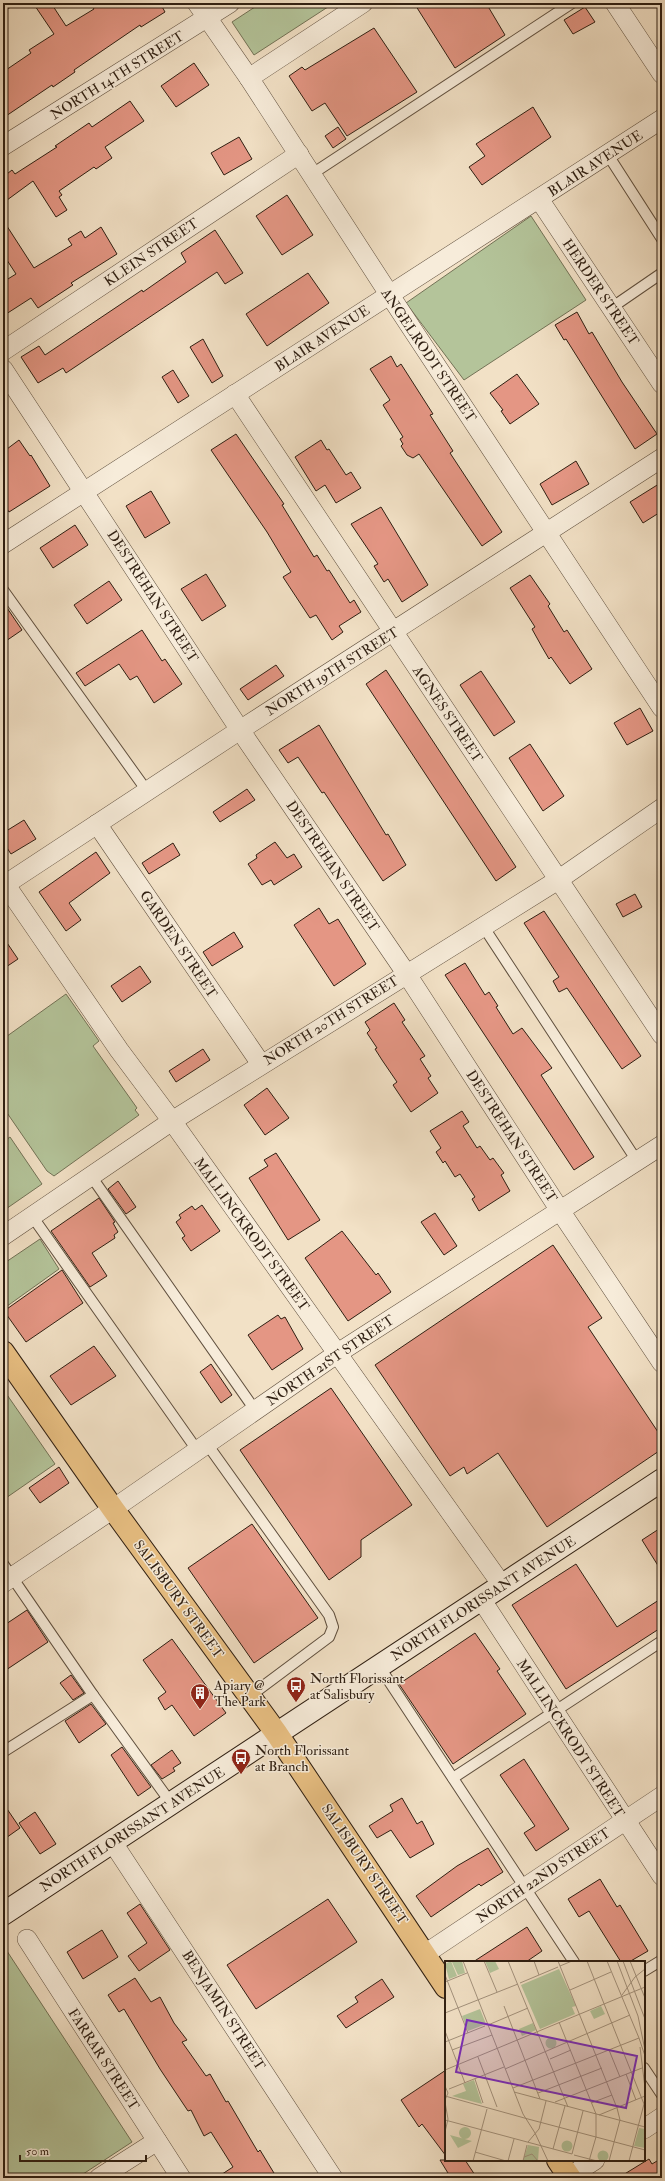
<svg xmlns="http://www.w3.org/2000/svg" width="665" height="2181" font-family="'IM FELL Double Pica',serif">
	<rect width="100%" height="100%" fill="#f2e1c6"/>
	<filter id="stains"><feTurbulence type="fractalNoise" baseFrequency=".005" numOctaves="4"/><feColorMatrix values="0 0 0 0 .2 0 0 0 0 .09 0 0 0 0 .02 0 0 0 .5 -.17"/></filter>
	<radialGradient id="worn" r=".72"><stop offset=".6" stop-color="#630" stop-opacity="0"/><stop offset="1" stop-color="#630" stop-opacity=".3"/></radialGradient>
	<!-- green -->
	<g fill="#b4c49a" stroke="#727256">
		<path d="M261,3H334L254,55L232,22Z"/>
		<path d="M531,216L586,300L464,380L406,303Z"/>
		<path d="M66,994L99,1041L93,1046L137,1108L135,1110L139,1115L54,1176L47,1171L3,1107V1039Z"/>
		<path d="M10,1137L42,1184L3,1211V1142Z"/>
		<path d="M40,1239L59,1269L3,1309V1264Z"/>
		<path d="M3,1389L55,1464L3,1500Z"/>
		<path d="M3,1945L132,2142L77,2178H3Z"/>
	</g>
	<!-- building -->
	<g fill="#e49684" stroke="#2f1f12">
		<path d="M33,3H51L66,26L94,9L90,3H160L165,12L141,27L140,25L74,70L75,72L53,87L52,85L3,118V72L31,53L29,50L54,34Z"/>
		<path d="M414,3H486L505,35L455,68Z"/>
		<path d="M585,7L595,22L573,34L564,20Z"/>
		<path d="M374,28L417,92L347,136L325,103L312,111L289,76L302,67L305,70Z"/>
		<path d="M194,63L209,85L176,107L161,86Z"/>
		<path d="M130,101L144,121L105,147L112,158L96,169L94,167L59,191L62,195L59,197L67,210L56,217L33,181L3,203V177L12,170L15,174L57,147L55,146L89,123L92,127Z"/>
		<path d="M533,107L551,137L482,185L469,167L485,156L476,144Z"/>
		<path d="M338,127L346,139L333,148L325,136Z"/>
		<path d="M239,137L252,159L224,175L211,153Z"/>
		<path d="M287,195L313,235L282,255L256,216Z"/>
		<path d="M3,220L34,268L72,245L68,239L81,231L85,238L101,227L117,254L71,283L73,285L38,308L31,298L3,316V282L16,274L3,254Z"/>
		<path d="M215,230L243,273L225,284L217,272L66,373L63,368L38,383L21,357L39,346L45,355L142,290L143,292L186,262L181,253Z"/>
		<path d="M308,273L329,303L267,346L246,314Z"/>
		<path d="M577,312L589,334L592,332L622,382L657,434L635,449L566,339L564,340L555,325Z"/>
		<path d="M203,339L223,376L212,383L190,347Z"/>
		<path d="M391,356L397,367L401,364L433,414L430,415L453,451L450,453L502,532L482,546L419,454L413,458L407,455L401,446L403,444L400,439L403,437L383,405L390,400L370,369Z"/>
		<path d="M173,370L189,396L178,403L162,377Z"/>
		<path d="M517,374L539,404L510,424L501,411L503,410L490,393Z"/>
		<path d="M236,434L284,504L282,505L314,557L317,555L327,571L329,570L350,603L354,600L361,612L339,626L343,632L332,640L316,615L310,618L283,577L291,572L267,532L211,450Z"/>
		<path d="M19,440L30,456L31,455L50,486L9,512L3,503V452Z"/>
		<path d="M321,440L327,450L329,449L346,475L351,472L361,488L336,503L325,485L316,491L295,457Z"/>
		<path d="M576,461L589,484L552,505L540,484Z"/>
		<path d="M662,482V511L643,523L630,502Z"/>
		<path d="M151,491L170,523L145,538L126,506Z"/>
		<path d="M381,507L428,585L402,602L388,579L384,582L374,566L378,564L351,524Z"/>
		<path d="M75,525L88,545L53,568L40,548Z"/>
		<path d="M206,574L226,606L202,621L181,589Z"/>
		<path d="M530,575L550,604L548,606L564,632L567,630L592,669L570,684L551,657L549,659L542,647L532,629L535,627L510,588Z"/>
		<path d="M109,581L122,600L87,624L74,605Z"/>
		<path d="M3,602L22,630L3,643Z"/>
		<path d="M142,630L162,661L165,659L182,684L154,703L137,676L130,680L119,664L85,686L76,673Z"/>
		<path d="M276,665L284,676L248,700L240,689Z"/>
		<path d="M386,670L516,867L496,881L366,684Z"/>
		<path d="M481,671L515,722L494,736L460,685Z"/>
		<path d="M640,708L653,731L627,745L614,723Z"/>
		<path d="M319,725L386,835L388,834L406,865L383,881L324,792L322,793L298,757L288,763L279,750Z"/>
		<path d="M530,744L564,796L543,811L509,758Z"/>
		<path d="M247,789L255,800L220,822L213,812Z"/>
		<path d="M24,820L36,839L11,854L3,842V833Z"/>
		<path d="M275,842L287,858L294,854L302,867L274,885L271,880L262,885L248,864L257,858L256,855Z"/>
		<path d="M173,843L180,855L149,874L142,863Z"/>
		<path d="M96,852L110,873L69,903L81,920L66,931L39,892Z"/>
		<path d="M635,894L642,907L623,917L616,904Z"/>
		<path d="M319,908L329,924L338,919L366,964L334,986L294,925Z"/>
		<path d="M544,911L641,1056L622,1069L567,988L559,992L553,981L559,977L524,923Z"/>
		<path d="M234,932L243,947L212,966L203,952Z"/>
		<path d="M3,937L18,959L3,969Z"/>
		<path d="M465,963L485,995L489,992L498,1006L496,1007L513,1034L522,1028L552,1068L541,1075L594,1157L574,1170L445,975Z"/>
		<path d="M140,966L151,982L122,1002L111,986Z"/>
		<path d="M394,1003L405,1020L402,1022L425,1056L420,1059L431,1076L428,1078L438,1093L411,1112L393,1085L397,1082L382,1060L375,1049L377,1048L367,1033L370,1030L365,1022Z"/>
		<path d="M203,1049L210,1060L176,1082L169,1071Z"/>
		<path d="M267,1088L289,1118L265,1135L244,1105Z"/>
		<path d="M462,1111L469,1122L463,1126L477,1148L480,1146L490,1160L493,1158L504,1173L501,1175L510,1191L479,1211L472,1199L475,1197L460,1174L455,1177L445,1161L443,1163L436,1152L441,1148L430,1131Z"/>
		<path d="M276,1153L320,1220L288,1240L249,1178L268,1166L264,1160Z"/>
		<path d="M118,1181L136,1207L126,1214L108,1189Z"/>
		<path d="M99,1198L115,1222L113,1223L118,1232L114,1235L115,1238L92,1253L107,1276L90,1287L51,1231Z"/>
		<path d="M202,1205L220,1231L191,1251L182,1238L185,1236L176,1222L181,1218L179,1215L192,1206L195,1210Z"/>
		<path d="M435,1213L457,1246L444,1255L421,1222Z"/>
		<path d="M342,1231L376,1275L378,1273L391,1292L348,1321L305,1258Z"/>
		<path d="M553,1245L602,1318L588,1327L662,1438V1449L547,1527L498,1453L467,1474L464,1467L450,1476L375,1365Z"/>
		<path d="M62,1270L83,1303L26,1342L4,1311Z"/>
		<path d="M278,1315L281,1319L285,1317L303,1349L272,1370L248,1335Z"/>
		<path d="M94,1346L116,1376L71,1405L50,1376Z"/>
		<path d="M211,1364L232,1395L221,1403L200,1372Z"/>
		<path d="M331,1388L412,1505L361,1540V1557L329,1580L240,1450Z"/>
		<path d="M59,1467L69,1483L40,1503L29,1488Z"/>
		<path d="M252,1524L318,1618L254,1663L188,1568Z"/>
		<path d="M662,1527V1572L642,1540Z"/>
		<path d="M576,1564L617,1627L662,1598V1627L566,1689L512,1605Z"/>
		<path d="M27,1610L48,1642L3,1672V1626Z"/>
		<path d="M475,1633L500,1669L497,1671L526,1714L453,1764L399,1684Z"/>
		<path d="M172,1639L226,1713L194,1736L172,1705L165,1710L158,1698L166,1692L143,1660Z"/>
		<path d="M71,1675L84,1693L73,1700L60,1683Z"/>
		<path d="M91,1704L106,1724L79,1743L65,1721Z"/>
		<path d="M122,1747L151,1787L138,1796L111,1755Z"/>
		<path d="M172,1750L181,1763L173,1768L175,1771L162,1779L151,1765Z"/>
		<path d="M524,1759L569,1829L536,1851L524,1833L535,1826L500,1775Z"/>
		<path d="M402,1798L417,1824L422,1821L434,1844L410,1858L391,1830L377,1838L369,1826L393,1811L390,1805Z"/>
		<path d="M3,1803L20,1828L3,1840Z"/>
		<path d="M35,1812L56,1844L40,1854L19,1823Z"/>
		<path d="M488,1848L503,1872L481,1886L479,1884L431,1917L416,1896L457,1866Z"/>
		<path d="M600,1879L617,1907L620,1905L648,1951L629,1962H621L589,1911L579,1917L568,1899Z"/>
		<path d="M328,1899L357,1942L256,2009L227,1965Z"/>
		<path d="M140,1904L170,1950L139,1971L128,1956L147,1943L127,1913Z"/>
		<path d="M527,1927L542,1951L526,1962H473Z"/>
		<path d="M102,1930L118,1957L83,1979L67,1952Z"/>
		<path d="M135,1978L151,2002L160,1997L174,2023L187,2040L182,2042L206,2076L210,2074L226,2102L228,2101L258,2152L260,2150L277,2178H216L233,2167L211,2132L204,2136L191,2110L188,2111L160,2069L124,2009L119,2012L108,1995Z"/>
		<path d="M382,1979L394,1997L346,2028L337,2016L358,2002L355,1997Z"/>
		<path d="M446,2070V2156L422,2124L419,2127L401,2100Z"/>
		<path d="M662,2158V2178H618L649,2159L652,2164Z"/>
		<path d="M440,2160H465L477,2178H451Z"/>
	</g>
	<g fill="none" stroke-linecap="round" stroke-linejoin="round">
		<defs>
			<g id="service">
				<path d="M3,5L7,3"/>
				<path d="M608,155L662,239"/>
				<path d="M312,174L572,3"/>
				<path d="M611,308L662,273"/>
				<path d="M3,590L147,791"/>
				<path d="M483,926L637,1161"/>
				<path d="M91,1176L255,1410"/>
				<path d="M32,1216L197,1450"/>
				<path d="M207,1444L329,1615L333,1627L329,1637L250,1696"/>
				<path d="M3,1564L93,1695L3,1752"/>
				<path d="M379,1666L574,1962"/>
				<path d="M93,1695L171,1803"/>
				<path d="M453,1778L662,1641"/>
				<path d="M644,1971L662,1960"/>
				<path d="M644,2068L662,2095"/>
			</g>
			<g id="minor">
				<path d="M197,3L249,78L389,294L662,708"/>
				<path d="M615,3L662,74"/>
				<path d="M249,78L363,3"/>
				<path d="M3,146L230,3"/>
				<path d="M539,199L662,384"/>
				<path d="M3,351L299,154"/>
				<path d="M3,369L240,730L406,973L561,1212L662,1363"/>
				<path d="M235,394L662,1035"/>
				<path d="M3,544L662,119"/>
				<path d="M97,824L261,1064"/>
				<path d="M3,881L119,1050L172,1121L502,1585"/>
				<path d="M3,886L240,730L662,458"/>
				<path d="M3,1236L172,1121L558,880L662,808"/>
				<path d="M3,1583L113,1509L338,1353L662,1145"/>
				<path d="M481,1599L662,1876"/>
				<path d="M113,1843L333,2178"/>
				<path d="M27,1939L181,2178"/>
				<path d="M425,1954L662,1796"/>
				<path d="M644,2129L662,2117"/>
				<path d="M99,2178L157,2141"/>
				<path d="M567,2178L595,2160"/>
			</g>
			<path id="secondary" d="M3,1914L662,1480"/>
			<g id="primary">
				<path d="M3,1352L113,1509L277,1734L446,1987"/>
				<path d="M558,2160L570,2178"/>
			</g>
		</defs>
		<!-- service casing -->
		<use href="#service" stroke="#60503f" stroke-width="12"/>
		<!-- minor casing -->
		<use href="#minor" stroke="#60503f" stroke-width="20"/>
		<!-- secondary casing -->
		<use href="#secondary" stroke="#2f1f12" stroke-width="24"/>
		<!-- primary casing -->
		<use href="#primary" stroke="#2f1f12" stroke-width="24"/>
		<!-- service -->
		<use href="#service" stroke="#f7ecda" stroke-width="10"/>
		<!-- minor -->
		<use href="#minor" stroke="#f7ecda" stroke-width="19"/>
		<!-- secondary -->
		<use href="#secondary" stroke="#f7ecda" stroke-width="22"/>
		<!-- primary -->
		<use href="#primary" stroke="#e9c083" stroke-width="22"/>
	</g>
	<!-- icons -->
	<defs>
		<symbol id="bus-pin" viewBox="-11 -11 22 30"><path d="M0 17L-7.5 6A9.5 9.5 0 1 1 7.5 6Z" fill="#8f2418" stroke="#f7ecda"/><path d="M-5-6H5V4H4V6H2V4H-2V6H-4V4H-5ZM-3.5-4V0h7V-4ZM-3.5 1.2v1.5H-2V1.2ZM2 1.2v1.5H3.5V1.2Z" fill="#fff"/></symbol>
		<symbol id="building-pin" viewBox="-11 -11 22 30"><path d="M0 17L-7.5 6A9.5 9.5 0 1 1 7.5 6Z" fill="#8f2418" stroke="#f7ecda"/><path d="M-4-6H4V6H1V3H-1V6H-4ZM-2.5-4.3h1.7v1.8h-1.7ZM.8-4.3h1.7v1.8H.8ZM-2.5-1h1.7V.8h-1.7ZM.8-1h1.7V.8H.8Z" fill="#fff"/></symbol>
	</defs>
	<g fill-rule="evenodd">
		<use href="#bus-pin" x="285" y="1675" width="22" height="30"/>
		<use href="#building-pin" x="189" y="1682" width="22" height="30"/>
		<use href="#bus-pin" x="230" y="1747" width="22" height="30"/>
	</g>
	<g text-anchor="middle" stroke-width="3" stroke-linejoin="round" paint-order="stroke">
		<!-- street labels -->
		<g font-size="14" fill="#2f1f12" stroke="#f7ecda">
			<text transform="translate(117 75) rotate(-32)" y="5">NORTH 14TH STREET</text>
			<text transform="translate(595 163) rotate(-33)" y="5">BLAIR AVENUE</text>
			<text transform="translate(151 252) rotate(-34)" y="5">KLEIN STREET</text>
			<text transform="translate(601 292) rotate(56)" y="5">HERDER STREET</text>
			<text transform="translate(322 338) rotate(-33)" y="5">BLAIR AVENUE</text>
			<text transform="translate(429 355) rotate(56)" y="5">ANGELRODT STREET</text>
			<text transform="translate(153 596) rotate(57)" y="5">DESTREHAN STREET</text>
			<text transform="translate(332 671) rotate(-32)" y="5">NORTH 19TH STREET</text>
			<text transform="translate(448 714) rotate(56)" y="5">AGNES STREET</text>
			<text transform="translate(333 866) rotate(56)" y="5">DESTREHAN STREET</text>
			<text transform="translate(179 944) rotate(56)" y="5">GARDEN STREET</text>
			<text transform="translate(331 1020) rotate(-32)" y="5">NORTH 20TH STREET</text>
			<text transform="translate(512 1136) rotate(57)" y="5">DESTREHAN STREET</text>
			<text transform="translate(252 1234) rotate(54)" y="5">MALLINCKRODT STREET</text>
			<text transform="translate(330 1360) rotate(-34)" y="5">NORTH 21ST STREET</text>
			<text transform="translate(483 1598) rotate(-33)" y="5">NORTH FLORISSANT AVENUE</text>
			<text transform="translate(179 1599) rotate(54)" y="5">SALISBURY STREET</text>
			<text transform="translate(571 1738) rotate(57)" y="5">MALLINCKRODT STREET</text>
			<text transform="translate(132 1829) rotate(-33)" y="5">NORTH FLORISSANT AVENUE</text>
			<text transform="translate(365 1864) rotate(56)" y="5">SALISBURY STREET</text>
			<text transform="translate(543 1875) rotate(-34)" y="5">NORTH 22ND STREET</text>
			<text transform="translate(224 2010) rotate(57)" y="5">BENJAMIN STREET</text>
			<text transform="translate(104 2059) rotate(57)" y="5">FARRAR STREET</text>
		</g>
		<!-- poi labels -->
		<g font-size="14" fill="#2f1f12" stroke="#f7ecda" text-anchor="start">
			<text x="310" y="1683">North Florissant<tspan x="310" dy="16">at Salisbury</tspan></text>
			<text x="214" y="1690">Apiary @<tspan x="214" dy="16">The Park</tspan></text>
			<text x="255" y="1755">North Florissant<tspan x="255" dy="16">at Branch</tspan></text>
		</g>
	</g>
	<!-- overview -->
	<g transform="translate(445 1961)">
		<rect width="200" height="200" fill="#f2e1c6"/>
		<path d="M6,0L12,15L4,18L0,3ZM17,0L20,12L13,14L7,1ZM40,0H50L54,8L45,12ZM114,8L131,45L127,46L130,53L95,68L76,24ZM156,45L160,53L149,58L145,50ZM35,48L41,63L23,70L17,55ZM88,62L91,69L77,75L74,68ZM100.5 82a5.5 5.5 0 1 1 11 0a5.5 5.5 0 1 1-11 0ZM29,119L37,143L7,135L21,130L18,123ZM14 172a6 6 0 1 1 12 0a6 6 0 1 1-12 0ZM194,167L200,168V187L189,185ZM5,174L27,180L13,187ZM116.5 185a5.5 5.5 0 1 1 11 0a5.5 5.5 0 1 1-11 0ZM83,184L94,186L93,200H78ZM152.5 195a5.5 5.5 0 1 1 11 0a5.5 5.5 0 1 1-11 0Z" fill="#b4c49a"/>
		<path fill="none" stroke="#a4937e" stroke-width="1" d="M18,0L78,153L90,172M39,0L52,31M63,0L123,146M89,0L94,14M113,0L172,147L175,159L164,200M142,0L199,143L184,200M162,0L194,77M172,0L193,55L200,89M178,0L200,58M185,0L200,37M115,5L127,0M0,14L23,72M0,21L22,12M75,22L113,6M125,29L166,11M177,34L190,16L200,8M59,45L95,138M0,52L73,23M114,61L151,153V176L144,200M43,64L83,47M0,70L20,122M194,77L200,95M0,81L40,65M195,86L200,127M7,89L47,74M164,89L175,116M33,96L52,146M105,98L126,89M60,108L185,54M0,109L200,26M181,113L191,139M30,118L38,142M0,125L3,132L0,139M68,127L194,77M4,128L59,106M69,131L200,166M93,132L157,107M0,135L83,158M0,141L3,158L0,171M110,141L197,107M146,142L167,134M154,154L200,135M83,158L200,189M0,159L127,193L138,150M90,172L103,200M83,181L94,168L101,140M108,188L120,145M30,191L61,200M129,194L152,200M79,196L87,193L93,200M28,200L42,148M63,200L69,178M78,200L82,184"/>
		<path fill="#7b2cbf" fill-opacity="0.15" stroke="#7b2cbf" stroke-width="2" d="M22,59L192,95L181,147L11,111Z"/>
		<rect width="200" height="200" fill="none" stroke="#2f1f12" stroke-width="2"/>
	</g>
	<!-- margin -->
	<rect width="665" height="2181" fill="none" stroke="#f2e1c6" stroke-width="16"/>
	<rect x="4" y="4" width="657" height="2173" fill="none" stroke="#2f1f12" stroke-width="2"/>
	<rect x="8" y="8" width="649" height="2165" fill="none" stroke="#2f1f12"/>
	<!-- scale -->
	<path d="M20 2155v6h126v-6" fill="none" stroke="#2f1f12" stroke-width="2"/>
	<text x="26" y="2155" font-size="12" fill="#2f1f12" stroke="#f7ecda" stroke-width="3" paint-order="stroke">50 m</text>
	<rect width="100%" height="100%" filter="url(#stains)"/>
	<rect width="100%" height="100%" fill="url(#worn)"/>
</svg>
